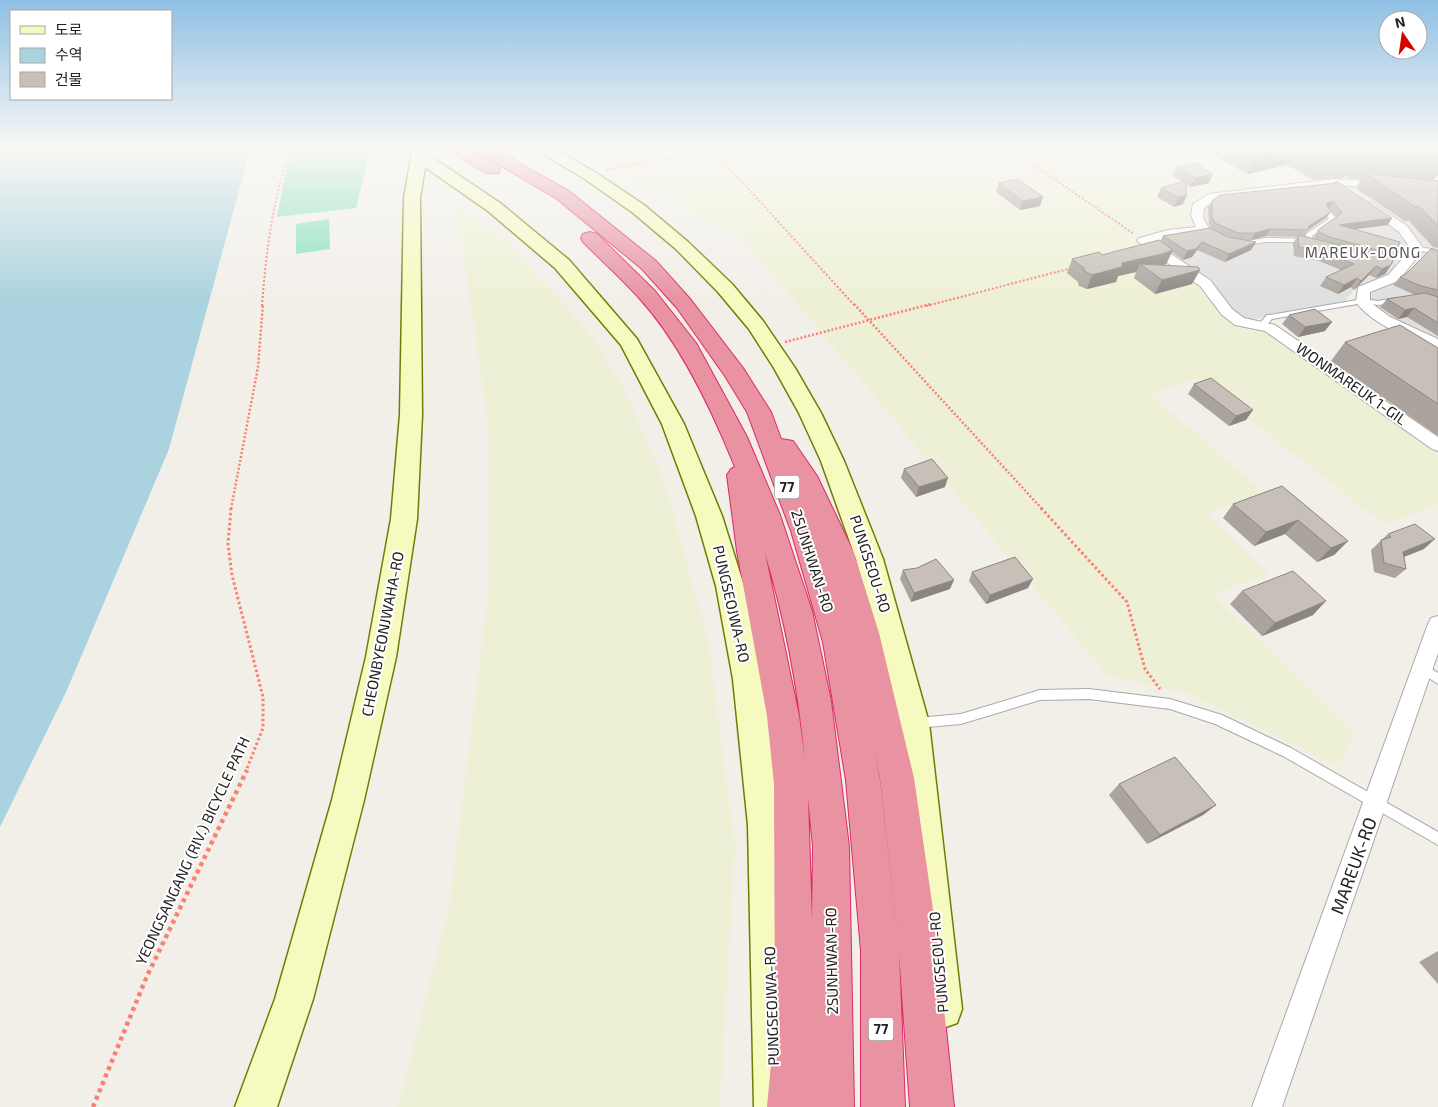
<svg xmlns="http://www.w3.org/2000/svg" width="1438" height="1107" font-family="'Exo 2','Noto Sans KR',sans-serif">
	<rect width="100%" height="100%" fill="#f2efe9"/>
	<!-- residential -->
	<g fill="#e0dfdf">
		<path d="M1346,185L1438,194V341L1389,318L1369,303L1368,293L1406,279L1427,248L1399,220Z"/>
		<path d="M1284,193L1391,222L1410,244L1402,251L1391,272L1384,277L1357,287L1342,304L1273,314L1253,320H1241L1151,243L1206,226L1200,210L1207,203Z"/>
	</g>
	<!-- farmland -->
	<g fill="#eef0d5">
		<path d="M569,146H1191L1265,188L1202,194L1187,205L1189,227L1125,235L1196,285L1227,322L1242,329L1270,334L1438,455V504L1385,525L1197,379L1149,393L1263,492L1207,513L1269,573L1212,595L1354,732L1340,767L1186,693L1108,676L740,235Z"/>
		<path d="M457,209L504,238L596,341L627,396L664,481L708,639L735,846L720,1107H398L450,902L489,584V432Z"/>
	</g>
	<!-- pitch -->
	<g fill="#88e0be">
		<path d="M296,146H371L356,208L277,217L287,165Z"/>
		<path d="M329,219L330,249L296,254V224Z"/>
	</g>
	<!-- water -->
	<path fill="#aad3df" d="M0,146H251L169,449L67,690L0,827Z"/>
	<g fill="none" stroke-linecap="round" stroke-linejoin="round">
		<defs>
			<g id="lane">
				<path d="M1325,210H1329L1336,219L1312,236V242H1266L1241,246L1238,244L1241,242L1266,238L1306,239V234L1329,219L1324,211Z"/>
				<path d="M1418,247L1438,250V254L1416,250L1415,249Z"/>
				<path d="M1396,298L1400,300L1399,302L1378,305L1363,303L1272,319L1265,327H1259L1258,325L1267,315H1270L1363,299L1378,301Z"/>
				<path d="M1422,663L1438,673V684L1418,671L1416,668L1418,665Z"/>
				<path d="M1089,689L1170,699L1222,715L1291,748L1438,832V845L1283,756L1215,724L1170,709L1089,699L1040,700L961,724L917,728L913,727L911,723L913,719L917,718L961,714L1040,690Z"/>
			</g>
			<g id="street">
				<path d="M1334,179L1385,182L1391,185L1385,188L1334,185L1216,200L1204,208L1203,218L1210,230L1208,233L1153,242L1210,280L1232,309L1244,318L1275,325L1438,437V451L1432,449L1265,331L1235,325L1222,315L1200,286L1137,241L1139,238L1168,230L1196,227L1191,215L1193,204L1209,194Z"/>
				<path d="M1371,202L1407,226L1424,249L1398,281L1370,292V302L1390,317L1438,339V348C1414,342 1370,323 1356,302L1358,287L1388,275L1411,249L1399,232L1367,209L1365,206Z"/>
				<path d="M1438,616V653L1282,1107H1252L1428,624L1431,618Z"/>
			</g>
			<g id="secondary">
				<path d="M413,146H429L427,154L500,203L569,260L637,339L684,424L722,516L744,586L763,679L782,825L796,1107H754L748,825L733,679L716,586L696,516L662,424L621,345L555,268L488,211L425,167L420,198L422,415L417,519L396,657L364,800L313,999L277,1107H235L275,999L332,800L366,657L391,519L400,415L404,198Z"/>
				<path d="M530,146H550L596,173L644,205L688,242L732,284L763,321L795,368L821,413L844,461L883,559L929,723L962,1009L957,1023L943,1028L929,1023L924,1009L899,723L856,559L821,461L799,413L774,368L749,329L718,292L676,249L632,212L585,179Z"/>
			</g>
			<g id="highway">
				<path d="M441,146H461L498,165L500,169L498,173H486Z"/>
				<path d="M468,146H489L569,191L656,261L691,300L743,368L771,412L781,439L793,441L817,476L854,553L879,633L914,778L936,930L954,1107H910L899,952L905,1107H861V951L846,780L823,642L791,531L747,412L725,376L677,308L642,269L557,199ZM874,752L880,778L899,950L880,780Z"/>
				<path d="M590,232L597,234L655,291L696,343L747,437L780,515L812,611L831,701L849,846L854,1107H767L775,1021L774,784L767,716L737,551L727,475L731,469L735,467C712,410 681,344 640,299C622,279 602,261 583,242L581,238L583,234ZM765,553C786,622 798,688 805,759L799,716ZM808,798L813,846L812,921Z"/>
			</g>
		</defs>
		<!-- lane casing -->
		<use href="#lane" stroke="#a9a9a9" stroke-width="2"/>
		<!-- street casing -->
		<use href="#street" stroke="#a9a9a9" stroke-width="2"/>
		<!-- secondary casing -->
		<use href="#secondary" stroke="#707d05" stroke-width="3"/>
		<!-- highway casing -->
		<use href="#highway" stroke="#dc2a67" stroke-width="2"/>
		<!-- path-far3 -->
		<g stroke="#fa8072" stroke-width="2" stroke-dasharray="2 2" stroke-linecap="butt">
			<path d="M1006,146L1134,234"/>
			<path d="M713,150L855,306"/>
			<path d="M606,170L735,146"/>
			<path d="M262,306C266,251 273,198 291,146"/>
			<path d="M926,306L1072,268"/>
		</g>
		<!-- path-far2 -->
		<g stroke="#fa8072" stroke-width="2.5" stroke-dasharray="2 2" stroke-linecap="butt">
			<path d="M854,304L1042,509"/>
			<path d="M785,342L931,304"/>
			<path d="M231,509L258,367L263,304"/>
		</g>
		<!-- path-far1 -->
		<g stroke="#fa8072" stroke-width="3" stroke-dasharray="2.5 2.5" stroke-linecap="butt">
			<path d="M231,508L228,544L232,575L263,697V728L246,771"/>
			<path d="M1041,508L1127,602L1145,669L1160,689"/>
		</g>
		<!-- path -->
		<path stroke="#fa8072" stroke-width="4.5" stroke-dasharray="4 4" stroke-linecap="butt" d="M93,1107L147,976L247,770"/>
		<!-- lane -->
		<use href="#lane" fill="#fff" fill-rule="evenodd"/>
		<!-- street -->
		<use href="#street" fill="#fff" fill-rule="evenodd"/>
		<!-- secondary -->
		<use href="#secondary" fill="#f7fabf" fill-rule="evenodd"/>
		<!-- highway -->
		<use href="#highway" fill="#e892a2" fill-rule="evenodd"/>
	</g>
	<!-- wall -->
	<g fill="#aba49e" fill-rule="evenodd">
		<path d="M1204,146H1438V175L1432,180L1438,181V248L1433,247L1408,220L1406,222L1356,188L1361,179L1347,178L1345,175L1343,178L1314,180L1287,165L1247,174L1202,149Z"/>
		<path d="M1176,167L1209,183L1190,187L1186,185L1183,204L1174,207L1157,197L1161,188L1182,182L1172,176Z"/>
		<path d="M1336,181L1388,225L1354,229L1395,255L1393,258L1391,265L1385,274L1376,278L1369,275L1354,290L1351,287L1338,294L1320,286L1326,277L1341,270L1319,261L1294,256L1293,243L1297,237L1266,236L1251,240H1245L1256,242L1251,250L1225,262L1197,250L1192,257L1183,260L1172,252L1166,264L1163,265L1200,270L1192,284L1155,294L1134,278L1136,272L1118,276L1116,282L1087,289L1079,286L1078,282L1067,273L1072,259L1102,255L1160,241L1163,236L1211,229L1209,224L1208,207L1212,201L1334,183ZM1329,208L1336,217L1318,230L1314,237L1315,239L1305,236L1308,230L1326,218Z"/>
		<path d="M999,183L1040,206L1020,210L996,192Z"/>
		<path d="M1438,251V336L1407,317L1398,319L1380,307L1387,299L1415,295L1393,285L1400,277L1406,274Z"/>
		<path d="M1289,315L1325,331L1298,337L1282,324Z"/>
		<path d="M1345,342L1438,348V436L1331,361Z"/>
		<path d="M1194,384L1246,420L1229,426L1188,394Z"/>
		<path d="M904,469L945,487L916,497L901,478Z"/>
		<path d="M1282,486L1348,541L1334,555L1317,562L1285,534L1254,546L1223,518L1233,504Z"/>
		<path d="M1388,534L1424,549L1404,557L1406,569L1395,578L1374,572L1371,550Z"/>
		<path d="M903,570L950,589L911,602L900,579Z"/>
		<path d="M972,572L1028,588L986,604L969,581Z"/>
		<path d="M1242,591L1313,615L1262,636L1230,604Z"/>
		<path d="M1119,784L1216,805L1203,815L1147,844L1109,795Z"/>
		<path d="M1438,951V984L1419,962Z"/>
	</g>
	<!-- shaded-wall -->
	<g fill="#8b8681">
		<path d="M1262,146H1298L1287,165L1247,174Z"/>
		<path d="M1438,171V175L1428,184Z"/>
		<path d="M1213,174L1209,183L1190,187L1195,178Z"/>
		<path d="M1187,195L1183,204L1174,207L1178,197Z"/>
		<path d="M1043,197L1040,206L1020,210L1023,201Z"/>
		<path d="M1333,201L1329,208L1326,204Z"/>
		<path d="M1331,212L1326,218L1308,230L1309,226Z"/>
		<path d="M1392,218L1388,225L1334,232L1339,225Z"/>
		<path d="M1270,229L1266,236L1251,240L1255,233Z"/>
		<path d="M1202,242L1197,250L1192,257L1183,260L1187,251Z"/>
		<path d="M1256,242L1251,250L1225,262L1229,254Z"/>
		<path d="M1173,250L1166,264L1155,268L1140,264L1136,272L1118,276L1116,282L1087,289L1092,275L1122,263Z"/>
		<path d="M1391,265L1385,274L1376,278L1382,269Z"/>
		<path d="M1376,266L1369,275L1354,290L1361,281Z"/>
		<path d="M1200,270L1192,284L1155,294L1162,280Z"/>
		<path d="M1357,278L1351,287L1338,294L1344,285Z"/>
		<path d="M1414,308L1407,317L1398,319L1405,310Z"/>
		<path d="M1332,322L1325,331L1298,337L1305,327Z"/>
		<path d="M1253,410L1246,420L1229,426L1236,416Z"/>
		<path d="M948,478L945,487L916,497L919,487Z"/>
		<path d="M1298,520L1285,534L1254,546L1266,532Z"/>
		<path d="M1435,539L1424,549L1393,561L1403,552Z"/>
		<path d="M1348,541L1334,555L1317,562L1331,548Z"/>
		<path d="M1033,579L1028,588L986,604L990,595Z"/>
		<path d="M954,580L950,589L911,602L914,593Z"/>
		<path d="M1326,601L1313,615L1262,636L1275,623Z"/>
		<path d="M1216,805L1203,815L1147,844L1160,835Z"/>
	</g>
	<!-- building -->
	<g fill="#c7bfb8" stroke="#8b8681">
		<path d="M1195,163L1213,174L1195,178L1176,167Z"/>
		<path d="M1365,173L1438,181V226L1418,205L1417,208Z"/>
		<path d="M1018,179L1043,197L1023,201L999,183Z"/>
		<path d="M1185,181L1187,195L1178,197L1161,188Z"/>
		<path d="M1336,181L1392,218L1339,225L1400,242L1395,255L1330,237L1319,232L1318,230L1342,213L1333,201L1326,204L1331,212L1309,226L1308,230L1270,229L1255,233H1238L1215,223L1212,217V201L1220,195L1337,183Z"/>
		<path d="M1210,228L1228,237L1256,242L1229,254L1202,242L1196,249L1187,251L1163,236Z"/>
		<path d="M1298,235L1394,258L1391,265L1382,269L1376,266L1361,281L1357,278L1344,285L1326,277L1354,264L1325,252L1299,247Z"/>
		<path d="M1159,240L1173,250L1162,254L1122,263V267L1092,275L1084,271V268L1072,259L1099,252L1102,255Z"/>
		<path d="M1431,249L1438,251V290L1421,286L1400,277L1406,274Z"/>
		<path d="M1140,264L1198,267L1200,270L1162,280Z"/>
		<path d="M1425,293L1438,297V323L1414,308L1405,310L1387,299Z"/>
		<path d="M1315,309L1332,322L1305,327L1289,315Z"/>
		<path d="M1400,325L1438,348V404L1345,342Z"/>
		<path d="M1211,378L1253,410L1236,416L1194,384Z"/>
		<path d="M932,459L948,478L919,487L904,469Z"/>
		<path d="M1282,486L1348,541L1331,548L1298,520L1266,532L1233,504Z"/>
		<path d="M1415,524L1435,539L1403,552L1406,569L1384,563L1381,540L1391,537L1388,534Z"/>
		<path d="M1015,557L1033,579L990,595L972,572Z"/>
		<path d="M936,559L954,580L914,593L903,570L917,568Z"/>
		<path d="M1293,571L1326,601L1275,623L1242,591Z"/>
		<path d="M1175,757L1216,805L1160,835L1119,784Z"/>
	</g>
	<!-- sky -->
	<linearGradient id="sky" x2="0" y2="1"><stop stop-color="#8fc0e4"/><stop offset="0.49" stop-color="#f9f8f5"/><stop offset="1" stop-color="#f9f8f5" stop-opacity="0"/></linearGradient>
	<rect width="1438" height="301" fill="url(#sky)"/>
	<g text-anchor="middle" stroke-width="4" stroke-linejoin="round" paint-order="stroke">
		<!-- shield labels -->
		<g fill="#fff" stroke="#646464" stroke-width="1">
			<rect x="774.5" y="475.5" width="25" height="23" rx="4"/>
			<rect x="868.5" y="1017.5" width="25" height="23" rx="4"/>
		</g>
		<g font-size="14" font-weight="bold" fill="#222">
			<text x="787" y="492">77</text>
			<text x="881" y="1034">77</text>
		</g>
		<!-- far-quarter labels -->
		<g font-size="15" letter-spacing="1" fill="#555" stroke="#fff">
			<text x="1363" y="258">MAREUK-DONG</text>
		</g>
		<!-- street labels -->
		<g font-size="15" fill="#222" stroke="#fff">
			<text transform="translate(1351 384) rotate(35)" y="5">WONMAREUK 1-GIL</text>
			<text transform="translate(812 561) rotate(72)" y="5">2SUNHWAN-RO</text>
			<text transform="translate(870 564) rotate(72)" y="5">PUNGSEOU-RO</text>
			<text transform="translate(731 604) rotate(77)" y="5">PUNGSEOJWA-RO</text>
			<text transform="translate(383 634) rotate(-79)" y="5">CHEONBYEONJWAHA-RO</text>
			<text transform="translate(193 851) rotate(-65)" y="5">YEONGSANGANG (RIV.) BICYCLE PATH</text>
			<text transform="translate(832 961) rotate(-91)" y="5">2SUNHWAN-RO</text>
			<text transform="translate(939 962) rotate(-95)" y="5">PUNGSEOU-RO</text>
			<text transform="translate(772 1006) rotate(-92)" y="5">PUNGSEOJWA-RO</text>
		</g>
		<!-- near-street labels -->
		<g font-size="18" fill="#222" stroke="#fff">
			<text transform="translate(1354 866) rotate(-70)" y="6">MAREUK-RO</text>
		</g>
	</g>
	<!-- legend -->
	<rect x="10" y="10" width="162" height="90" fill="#ffffff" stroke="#a7a7a7"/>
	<rect x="20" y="26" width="25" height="8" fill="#f7fabf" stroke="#a7a7a7"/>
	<text x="55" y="35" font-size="15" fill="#222222">도로</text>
	<rect x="20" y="48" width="25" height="15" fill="#aad3df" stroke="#a7a7a7"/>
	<text x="55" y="60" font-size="15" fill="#222222">수역</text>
	<rect x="20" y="72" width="25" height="15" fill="#c7bfb8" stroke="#a7a7a7"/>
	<text x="55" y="85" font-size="15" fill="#222222">건물</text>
	<!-- north arrow -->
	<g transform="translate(1403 35) rotate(347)"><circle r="24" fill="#ffffff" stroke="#a7a7a7"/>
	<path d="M0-4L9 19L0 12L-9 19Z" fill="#d40000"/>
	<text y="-8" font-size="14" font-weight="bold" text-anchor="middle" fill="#222222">N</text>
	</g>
</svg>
